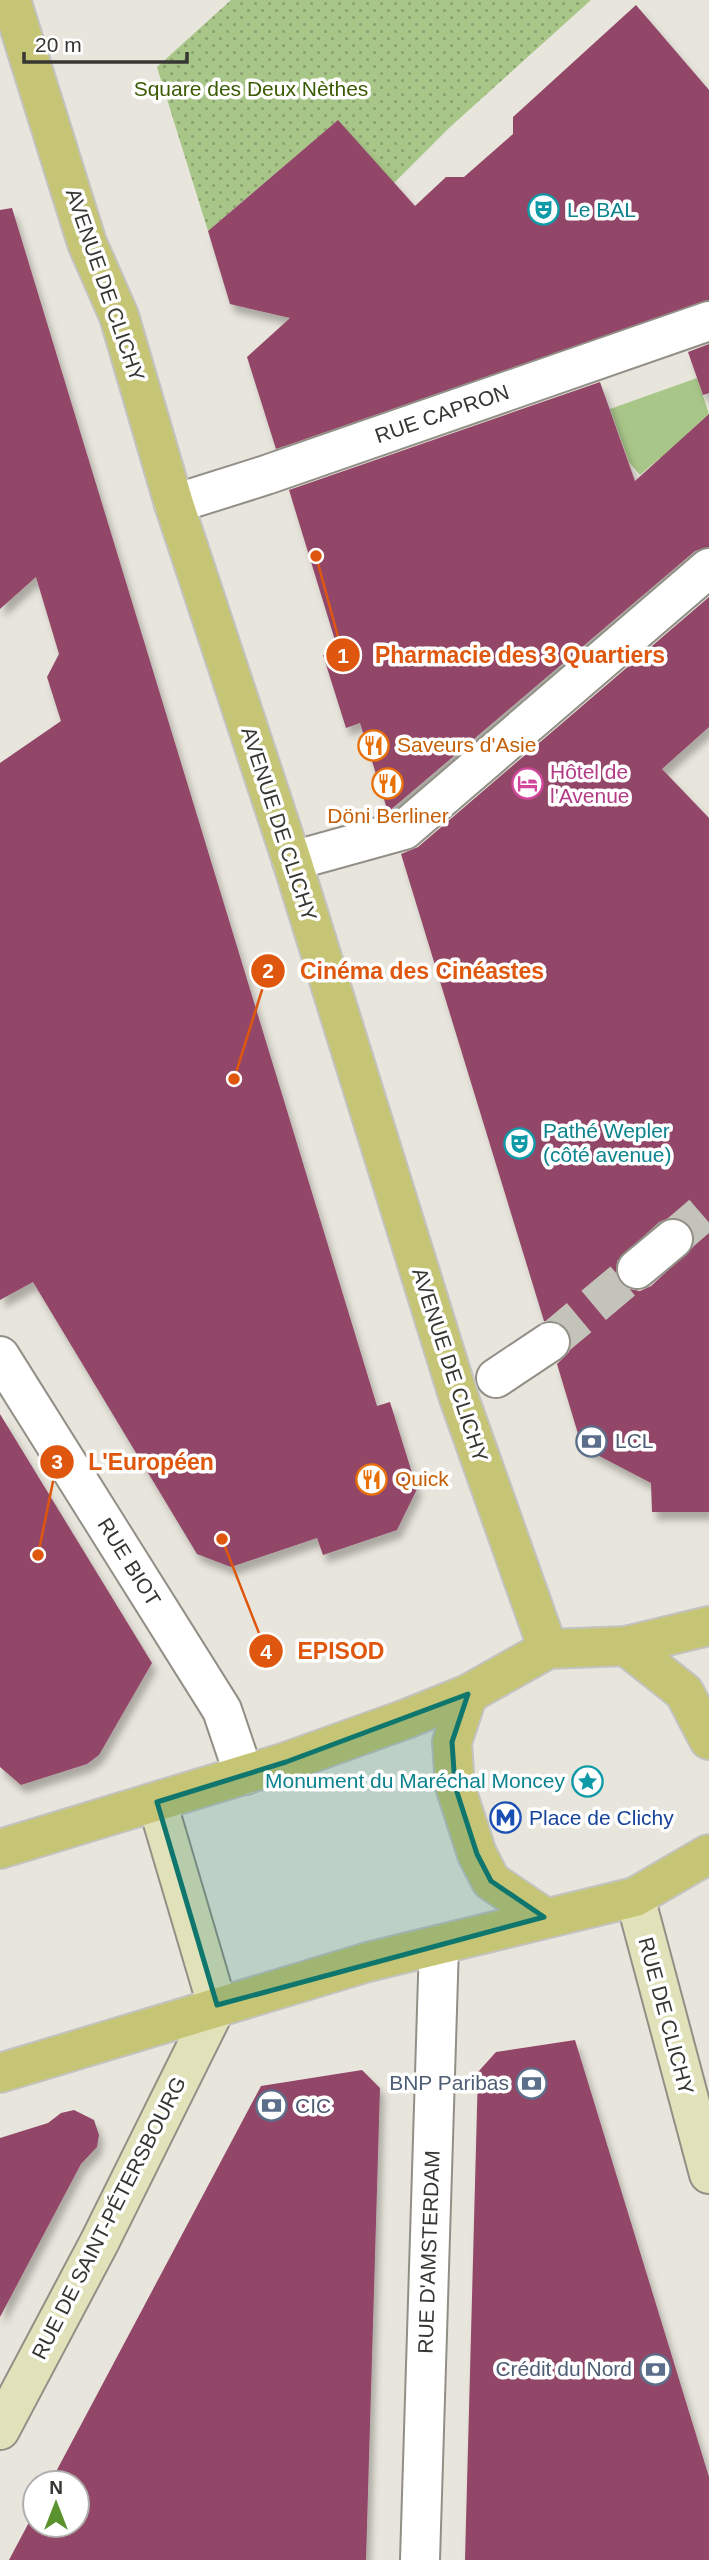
<svg xmlns="http://www.w3.org/2000/svg" width="709" height="2560" font-family="Arial,sans-serif">
	<defs>
		<pattern id="park-dots" width="8" height="8" patternUnits="userSpaceOnUse" patternTransform="scale(1.75)"><rect width="8" height="8" fill="#a9c689"/><path d="M2 2h.1M6 6h.1" fill="none" stroke="#8aa271" stroke-width="1.8" stroke-linecap="round"/></pattern>
		<filter id="shadow"><feDropShadow dx="4.5" dy="8" stdDeviation="3.5" flood-color="#0004"/></filter>
	</defs>
	<rect width="100%" height="100%" fill="#e8e6dc"/>
	<!-- grass -->
	<path fill="#a9c689" d="M697,378L709,414L689,432L673,473L660,458L640,475L629,462L610,409Z"/>
	<!-- park -->
	<path fill="url(#park-dots)" d="M231,0H591L449,128L394,183L337,121L208,231L157,67Z"/>
	<!-- building -->
	<g fill="#924668" fill-rule="evenodd" filter="url(#shadow)">
		<path d="M636,5L709,90V300L276,449L247,357L290,318L230,304L208,231L338,120L415,206L446,177H464L513,134V117Z"/>
		<path d="M12,208L377,1406L390,1402L417,1489L397,1530L323,1555L317,1538L231,1567L197,1554L33,1282L0,1300V763L61,721L47,677L59,654L36,577L0,609V210Z"/>
		<path d="M709,344V393L703,395L688,352Z"/>
		<path d="M600,382L635,481L709,414V547L695,551L388,812L360,723L346,728L323,655L338,650L289,490Z"/>
		<path d="M709,597V727L662,769L709,818V1512H652L651,1483L582,1447L557,1364L569,1352L572,1340L569,1330L560,1323L544,1321L401,854L418,847ZM669,1218H680L689,1225L694,1235L693,1247L651,1286L640,1291L629,1289L621,1283L616,1273L617,1261L659,1222Z"/>
		<path d="M0,1414L152,1663L99,1755L87,1764L21,1785L0,1767Z"/>
		<path d="M575,2040L709,2477V2560H465L478,2072L496,2052Z"/>
		<path d="M362,2070L380,2088L366,2560H9L35,2511V2525H77V2483H50L261,2086Z"/>
		<path d="M74,2110L94,2120L99,2135L97,2147L81,2164L0,2317V2138L48,2123L61,2113Z"/>
	</g>
	<g fill="none" stroke-linecap="round" stroke-linejoin="round">
		<!-- street-tunnel -->
		<g stroke="#c4c3ba" stroke-width="38" stroke-dasharray="38 19" stroke-linecap="butt">
			<path d="M673,1239L709,1208"/>
			<path d="M550,1342L637,1269"/>
		</g>
		<defs>
			<g id="street">
				<path d="M174,504L266,475L709,321"/>
				<path d="M292,861L404,830L709,568"/>
				<path d="M637,1269L673,1239"/>
				<path d="M0,1356L222,1710L244,1775"/>
				<path d="M496,1378L550,1342"/>
				<path d="M420,2560L439,1945"/>
			</g>
			<g id="secondary">
				<path d="M635,1897L709,2174"/>
				<path d="M0,2430L100,2241L217,2005L157,1802"/>
			</g>
			<g id="primary">
				<path d="M11,0L87,243L119,316L174,504L292,861L459,1398L548,1649"/>
				<path d="M626,1646L684,1692L709,1740"/>
				<path d="M468,1694L452,1742L455,1786L477,1854L491,1881L544,1917"/>
				<path d="M0,1849L286,1762L406,1719L468,1694L548,1649L626,1646L709,1626"/>
				<path d="M0,2073L368,1962L635,1897L709,1854"/>
			</g>
		</defs>
		<!-- street casing -->
		<use href="#street" stroke="#918f86" stroke-width="42"/>
		<!-- secondary casing -->
		<use href="#secondary" stroke="#918f86" stroke-width="42"/>
		<!-- primary casing -->
		<use href="#primary" stroke="#c3c3c2" stroke-width="42"/>
		<!-- street -->
		<use href="#street" stroke="#fff" stroke-width="38"/>
		<!-- secondary -->
		<use href="#secondary" stroke="#e2e2ba" stroke-width="38"/>
		<!-- primary -->
		<use href="#primary" stroke="#c6c575" stroke-width="38"/>
	</g>
	<!-- marked area -->
	<path fill="#0f766e" fill-opacity="0.2" stroke="#0f766e" stroke-width="5" stroke-linejoin="round" d="M468,1694L452,1742L455,1786L477,1854L491,1881L544,1917L217,2005L157,1802L286,1762Z"/>
	<!-- icons -->
	<defs>
		<symbol id="theatre-ring" viewBox="-11 -11 22 22"><circle r="9.5" fill="#fff" stroke="#0f9aa8" stroke-width="1.5"/><path d="M-5-5.5Q0-4 5-5.5V0Q5 5 0 6Q-5 5-5 0ZM-3.3-2.5H-1v1.5H-3.3ZM1-2.5H3.3v1.5H1ZM-2.8 1Q0 5.5 2.8 1Z" fill="#0f9aa8"/></symbol>
		<symbol id="restaurant-ring" viewBox="-11 -11 22 22"><circle r="9.5" fill="#fff" stroke="#e8710a" stroke-width="1.5"/><path d="M-5-6h1v4h1v-4h1v4h1v-4h1v5L-1.5 .5V6h-2V.5L-5-1ZM5-6V6H3V1.5H1.5Q1.5-4 5-6Z" fill="#e8710a"/></symbol>
		<symbol id="hotel-ring" viewBox="-11 -11 22 22"><circle r="9.5" fill="#fff" stroke="#d1479c" stroke-width="1.5"/><path d="M-6-4.5h1.5V1H6V5H4.5V3h-9V5H-6ZM-4 0a1.8 1.8 0 1 1 3.6 0ZM.5 0V-2.5h3Q6-2.5 6 0Z" fill="#d1479c"/></symbol>
		<symbol id="bank-ring" viewBox="-11 -11 22 22"><circle r="9.5" fill="#fff" stroke="#5c6f8a" stroke-width="1.5"/><path d="M-6-4H6V4H-6ZM0-2.3a2.3 2.3 0 1 0 0 4.6a2.3 2.3 0 1 0 0-4.6Z" fill="#5c6f8a"/></symbol>
		<symbol id="sight-ring" viewBox="-11 -11 22 22"><circle r="9.5" fill="#fff" stroke="#0f9aa8" stroke-width="1.5"/><path d="M0-6L1.8-2.2L6-1.7L2.9 1.2L3.7 5.4L0 3.3L-3.7 5.4L-2.9 1.2L-6-1.7L-1.8-2.2Z" fill="#0f9aa8"/></symbol>
		<symbol id="metro-ring" viewBox="-11 -11 22 22"><circle r="9.5" fill="#fff" stroke="#1a4fb4" stroke-width="1.5"/><path d="M-5.5 5V-5H-3L0 0L3-5H5.5V5H3V-.5L0 4L-3-.5V5Z" fill="#1a4fb4"/></symbol>
	</defs>
	<g fill-rule="evenodd">
		<use href="#theatre-ring" x="526" y="192" width="35" height="35"/>
		<use href="#restaurant-ring" x="356" y="728" width="35" height="35"/>
		<use href="#restaurant-ring" x="370" y="766" width="35" height="35"/>
		<use href="#hotel-ring" x="510" y="766" width="35" height="35"/>
		<use href="#theatre-ring" x="502" y="1126" width="35" height="35"/>
		<use href="#bank-ring" x="574" y="1424" width="35" height="35"/>
		<use href="#restaurant-ring" x="354" y="1462" width="35" height="35"/>
		<use href="#sight-ring" x="570" y="1764" width="35" height="35"/>
		<use href="#metro-ring" x="488" y="1800" width="35" height="35"/>
		<use href="#bank-ring" x="514" y="2066" width="35" height="35"/>
		<use href="#bank-ring" x="254" y="2088" width="35" height="35"/>
		<use href="#bank-ring" x="638" y="2352" width="35" height="35"/>
	</g>
	<g text-anchor="middle" stroke-width="7" stroke-linejoin="round" paint-order="stroke">
		<!-- park labels -->
		<g font-size="21" fill="#3c5b04" stroke="#fff">
			<text x="251" y="96">Square des Deux Nèthes</text>
		</g>
		<!-- culture labels -->
		<g font-size="21" fill="#0d838f" stroke="#fff" text-anchor="start">
			<text x="567" y="217">Le BAL</text>
			<text x="543" y="1138">Pathé Wepler<tspan x="543" dy="24">(côté avenue)</tspan></text>
			<text x="565" y="1788" text-anchor="end">Monument du Maréchal Moncey</text>
		</g>
		<!-- street labels -->
		<g font-size="21" fill="#363632" stroke="#fff">
			<text transform="translate(105 285) rotate(71)" y="7">AVENUE DE CLICHY</text>
			<text transform="translate(442 414) rotate(-19)" y="7">RUE CAPRON</text>
			<text transform="translate(279 824) rotate(72)" y="7">AVENUE DE CLICHY</text>
			<text transform="translate(450 1365) rotate(72)" y="7">AVENUE DE CLICHY</text>
			<text transform="translate(129 1562) rotate(58)" y="7">RUE BIOT</text>
			<text transform="translate(666 2016) rotate(75)" y="7">RUE DE CLICHY</text>
			<text transform="translate(109 2218) rotate(-63)" y="7">RUE DE SAINT-PÉTERSBOURG</text>
			<text transform="translate(429 2252) rotate(-88)" y="7">RUE D'AMSTERDAM</text>
		</g>
		<!-- food labels -->
		<g font-size="21" fill="#c56008" stroke="#fff" text-anchor="start">
			<text x="397" y="752">Saveurs d'Asie</text>
			<text x="388" y="823" text-anchor="middle">Döni Berliner</text>
			<text x="395" y="1486">Quick</text>
		</g>
		<!-- hotel labels -->
		<g font-size="21" fill="#b23c85" stroke="#fff" text-anchor="start">
			<text x="550" y="779">Hôtel de<tspan x="550" dy="24">l'Avenue</tspan></text>
		</g>
		<!-- service labels -->
		<g font-size="21" fill="#4e5e75" stroke="#fff" text-anchor="start">
			<text x="615" y="1448">LCL</text>
			<text x="509" y="2090" text-anchor="end">BNP Paribas</text>
			<text x="295" y="2113">CIC</text>
			<text x="632" y="2376" text-anchor="end">Crédit du Nord</text>
		</g>
		<!-- transit labels -->
		<g font-size="21" fill="#164399" stroke="#fff" text-anchor="start">
			<text x="529" y="1825">Place de Clichy</text>
		</g>
	</g>
	<!-- callouts -->
	<path fill="none" stroke="#df570e" stroke-width="2.5" d="M316 556L343 655M234 1079L268 971M38 1555L57 1462M222 1539L266 1651"/>
	<g fill="#df570e" stroke="#fff" stroke-width="2.5">
		<circle cx="316" cy="556" r="7"/>
		<circle cx="234" cy="1079" r="7"/>
		<circle cx="38" cy="1555" r="7"/>
		<circle cx="222" cy="1539" r="7"/>
		<circle cx="343" cy="655" r="18"/>
		<circle cx="268" cy="971" r="18"/>
		<circle cx="57" cy="1462" r="18"/>
		<circle cx="266" cy="1651" r="18"/>
	</g>
	<g font-size="21" text-anchor="middle" font-weight="bold" fill="#fff">
		<text x="343" y="663">1</text>
		<text x="268" y="978">2</text>
		<text x="57" y="1469">3</text>
		<text x="266" y="1659">4</text>
	</g>
	<g font-size="23" text-anchor="middle" font-weight="bold" fill="#df570e" stroke="#fff" stroke-width="7" stroke-linejoin="round" paint-order="stroke">
		<text x="520" y="663">Pharmacie des 3 Quartiers</text>
		<text x="422" y="979">Cinéma des Cinéastes</text>
		<text x="151" y="1470">L'Européen</text>
		<text x="341" y="1659">EPISOD</text>
	</g>
	<!-- north arrow -->
	<g transform="translate(56 2504)"><circle r="33" fill="#ffffff" stroke="#afafad" stroke-width="2"/>
	<path d="M0-5L12 26L0 18L-12 26Z" fill="#59922f"/>
	<text y="-10" font-size="19" font-weight="bold" text-anchor="middle" fill="#363632">N</text>
	</g>
	<!-- scale -->
	<path d="M24 52v10h163v-10" fill="none" stroke="#363632" stroke-width="3.5"/>
	<text x="35" y="52" font-size="21" fill="#363632" stroke="#ffffff" stroke-width="5" paint-order="stroke">20 m</text>
</svg>
